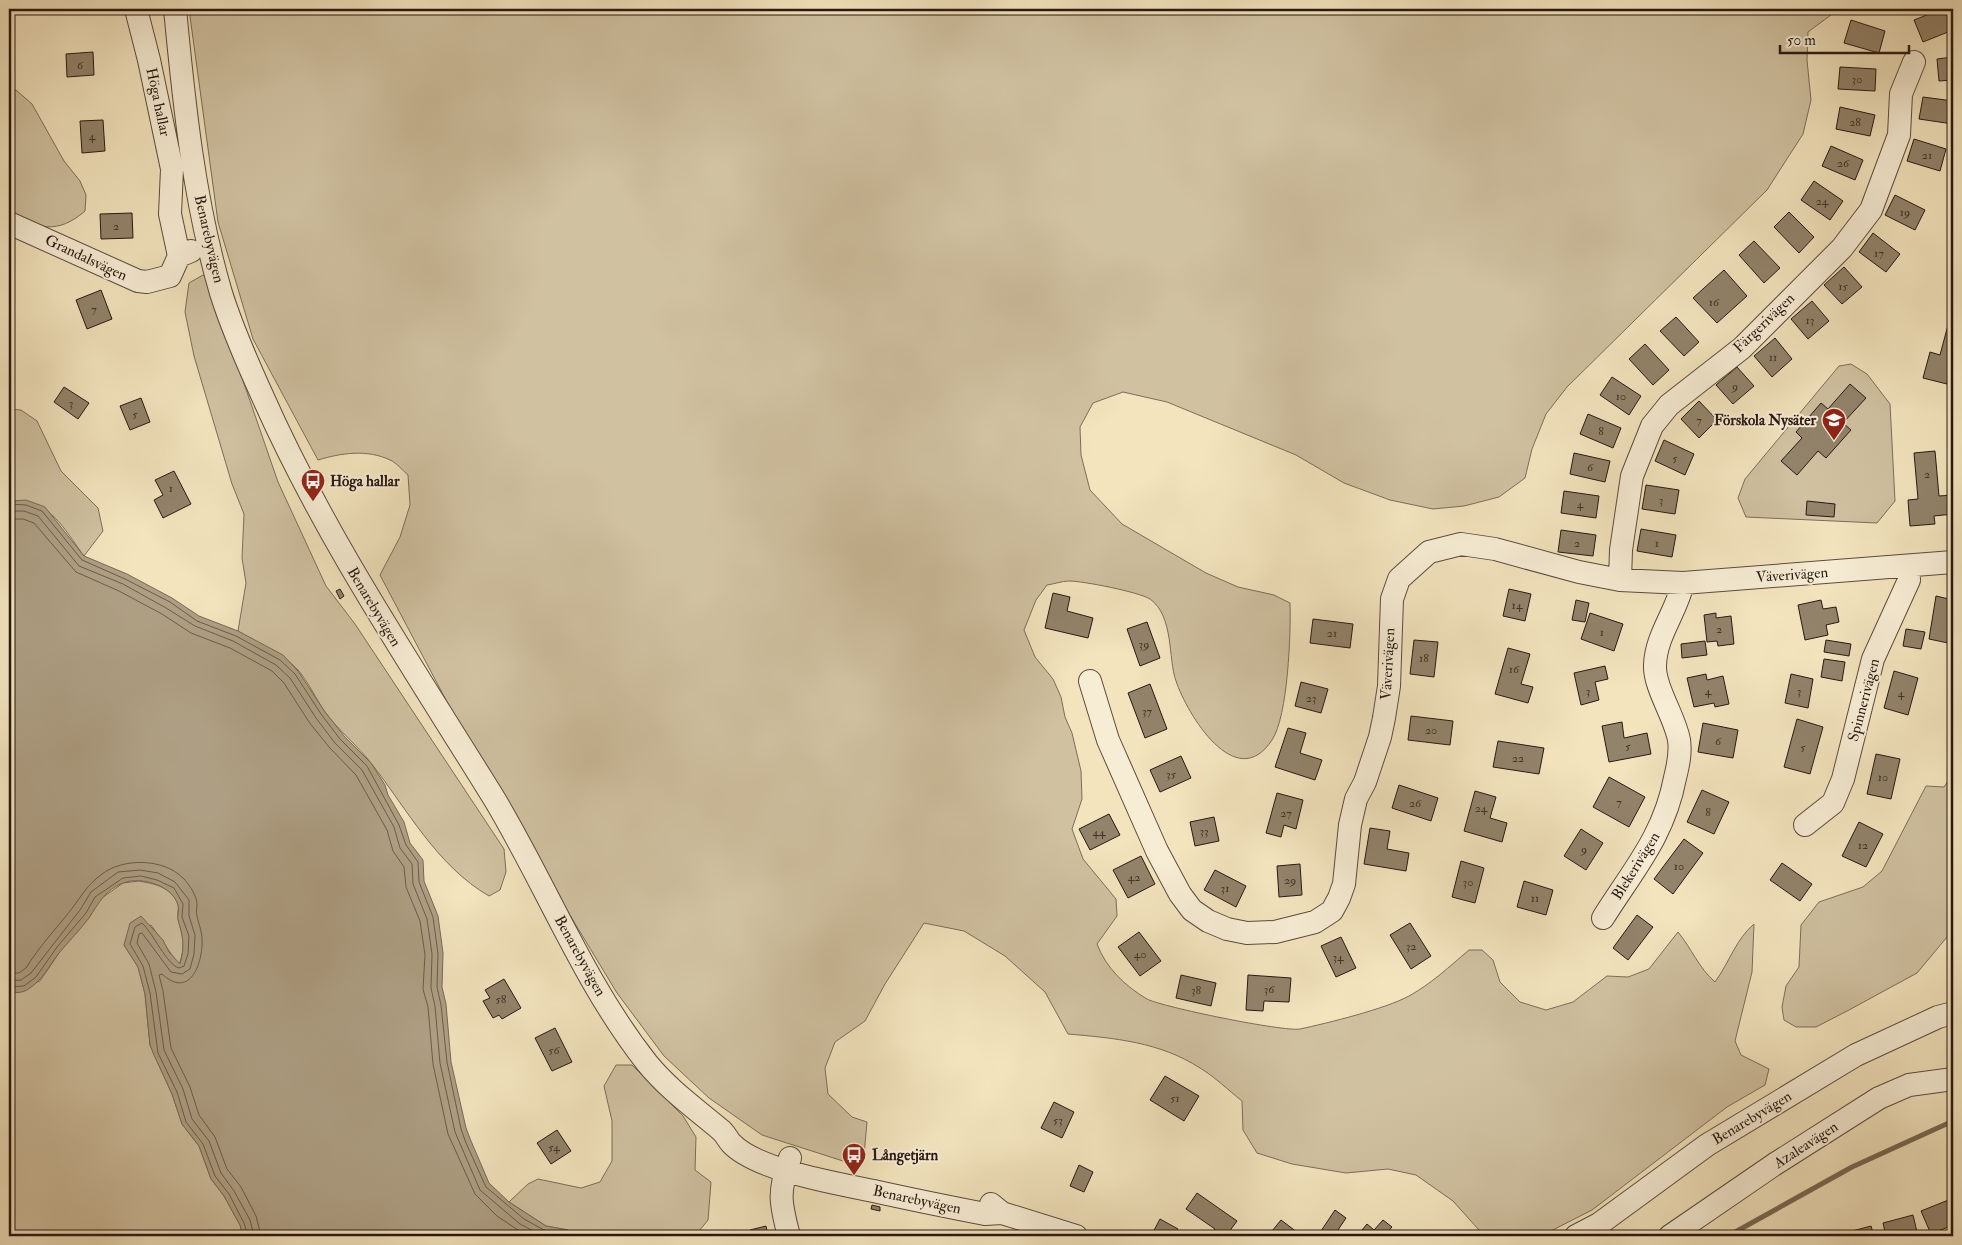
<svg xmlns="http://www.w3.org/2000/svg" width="1962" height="1245" viewBox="0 0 1962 1245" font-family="'IM FELL Double Pica',serif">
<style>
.green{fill:#d0c1a1;stroke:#7c6d5a}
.water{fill:#ae9f84;stroke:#786956}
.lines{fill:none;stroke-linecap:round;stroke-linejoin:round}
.shore{stroke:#6b5c4b;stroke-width:1}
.stream{stroke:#786956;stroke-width:5}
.building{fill:#92836b;stroke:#281912}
.minor-casing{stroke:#5b4c3d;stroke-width:24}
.minor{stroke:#f7edd5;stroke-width:22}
.labels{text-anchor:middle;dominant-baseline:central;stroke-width:4;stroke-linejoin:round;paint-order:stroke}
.number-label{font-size:12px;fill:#423428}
.street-label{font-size:15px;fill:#281912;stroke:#f7edd5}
.poi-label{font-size:15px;font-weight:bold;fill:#281912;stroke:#f7edd5;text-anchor:start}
</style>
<rect width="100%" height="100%" fill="#f3e4be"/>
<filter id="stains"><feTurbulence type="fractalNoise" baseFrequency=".004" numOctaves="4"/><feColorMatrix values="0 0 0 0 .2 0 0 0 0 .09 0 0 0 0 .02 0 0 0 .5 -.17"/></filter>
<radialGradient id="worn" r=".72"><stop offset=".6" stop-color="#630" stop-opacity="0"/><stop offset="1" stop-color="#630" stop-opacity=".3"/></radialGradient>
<!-- green -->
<path class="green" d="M189,9H1839L1808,32L1807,60L1811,100L1803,134L1767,190L1567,387L1546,414L1532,449L1525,478L1499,497L1464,506L1433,509L1390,500L1344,483L1296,455L1167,402L1123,392L1093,403L1080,427L1081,455L1090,490L1122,524L1206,573L1238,587L1274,595L1290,603C1291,633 1288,716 1272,740C1236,795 1187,714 1176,681C1168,659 1174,616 1150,599C1139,592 1083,581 1069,581C1062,581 1054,584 1047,585L1036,600L1024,630L1035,657L1053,679L1061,697L1065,717L1072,733L1081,771L1082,799L1072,829L1083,859L1116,899L1117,916L1097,944C1106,968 1125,986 1147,999C1162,1007 1284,1032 1300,1029C1328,1023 1385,1009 1409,996C1431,984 1450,966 1469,950H1482L1493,960L1500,982L1520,1002L1546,1010L1573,1002L1607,976L1628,977L1649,969L1678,932C1692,949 1698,967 1715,982C1729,963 1736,939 1754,924L1752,972L1735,1041L1741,1055L1769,1069L1765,1085L1727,1107L1592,1210L1541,1236H1491L1479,1230L1453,1201L1416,1175L1388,1169L1346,1173L1292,1164L1257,1153L1243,1130L1242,1101C1228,1090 1215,1077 1200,1068C1160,1042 1114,1038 1068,1034L1045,992L1005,956L964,931L924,923L885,984L865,1021L835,1042L825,1068L828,1094L852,1117L867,1122L864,1155L843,1161L762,1135L709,1098L664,1056L617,993L562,902L447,702L380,575L400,537L410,505L408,475C403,471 397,463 390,460C367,449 341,453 318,460L253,339L218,222Z
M9,90H16L32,104L64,161L80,181L86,195L85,211C57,235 39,228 9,214Z
M203,275L213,284L220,314L278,482L326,586L355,624L504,849L506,872L500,890L489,896C437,866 407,809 371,763C357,745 339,731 325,712C316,699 309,683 298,670C282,652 258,645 238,631L246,583L242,558L244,514L232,484L194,356L185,312L189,283Z
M1851,364L1867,374L1890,404L1895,501L1877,523L1746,517L1738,498L1745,479L1839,366Z
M9,409L21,410L37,421L61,471L98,508L103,531L84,556C64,529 50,499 12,501L9,495Z
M1953,774L1952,931L1917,973L1849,1010L1816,1027H1796L1784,1020L1782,1007L1786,986L1799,967L1801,925L1819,902L1863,887L1882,871L1926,786L1944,787Z
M139,881C155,884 171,887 178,904C179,908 177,914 178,919C183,938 186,945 179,965L151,925L124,945L138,967L145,994L150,1045L172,1094L182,1124L199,1146L211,1179L224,1196L240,1225L243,1236H9V992L40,981L61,950L90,916L99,900L123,883Z
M616,1065H632L683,1116L696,1137L695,1170L711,1182L708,1220L695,1236H571L568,1230L546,1226L509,1202L528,1184L538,1179L581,1188L600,1182L612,1161V1121L604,1086Z"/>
<!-- water -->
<path class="water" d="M9,495L12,501L26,500L45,507L84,556L127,574L172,598L199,616L238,631L283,655L298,671L325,712L344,736L371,763L385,785L388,795L404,822L410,843L423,860L424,881L438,916L443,953L442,987L446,1004L451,1062L466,1128L471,1141L489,1183L509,1202L546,1226L568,1230L571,1236H243L240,1225L224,1196L211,1179L199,1146L182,1124L172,1094L154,1055L150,1045L145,994L138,967L124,945L130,923L141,916L163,940L169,952L180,964C185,947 183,936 178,920C177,915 180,909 178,905C172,885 141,876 123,883C106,889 98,904 89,918C80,930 69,941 59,953C49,966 42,981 27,990C22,993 14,993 9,992Z"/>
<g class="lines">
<!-- shore -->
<path class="shore" d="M9,504L26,505L42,511L82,560L125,579L170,602L197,621L236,636L280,660L295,674L321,714L340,739L367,766L399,825L406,845L418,862L419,882L433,917L438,954L437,987L441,1005L447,1062L461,1129L466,1143L486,1187L524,1219L544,1230L566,1236
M9,511H24L38,516L79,566L123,584L166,608L195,626L233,641L276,665L290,678L316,718L335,743L362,770L394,827L400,848L412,864L413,884L427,919L432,954L431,988L435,1006L440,1063L455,1132L480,1190L520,1224L543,1236
M9,519H23L34,523L76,572L119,591L162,614L191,633L230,648L272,671L284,683L309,722L329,747L356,775L387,830L393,851L404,867L406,887L420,921L425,955L423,989L428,1007L433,1064L448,1134L475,1194L497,1216L527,1236
M9,973H19L26,968C39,947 55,930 70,911C82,896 85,887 102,874C123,858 163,858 183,878C189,884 197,896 197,904C197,908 196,912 197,916C199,926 203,933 202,945C201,968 188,998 162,974L159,975L163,991L171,1048L190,1087L199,1115L215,1137L227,1169L241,1187L256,1216L261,1236
M9,981L21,980L31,973L80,910L91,892L118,872L140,870L158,873L175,882L189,900V916L195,935L194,954L190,969L182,974L171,972L142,933L139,934L137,943L149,964L156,992L164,1050L183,1089L192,1119L209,1141L221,1173L234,1191L250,1220L254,1236
M9,987L24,986L36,977L57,947L86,913L95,897L123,878L141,876L157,880L174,888L183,904L182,917L189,936L188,954L184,966L179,968C167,965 153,933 142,923L135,927L130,944L143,966L150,993L158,1053L177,1092L186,1122L203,1144L215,1176L229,1194L244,1223L248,1236"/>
<!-- stream -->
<path class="stream" d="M1728,1236L1852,1167L1953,1121"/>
</g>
<!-- building -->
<path class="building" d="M1942,9H1947L1953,30L1923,42L1914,20Z
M1851,20L1885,31L1879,53L1844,43Z
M93,52L94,75L67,77L66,54Z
M1953,57V80L1939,81L1937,59Z
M1840,67L1876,69L1875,91L1838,89Z
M1923,97L1953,101V124L1919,119Z
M1840,107L1875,115L1870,136L1836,129Z
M103,120L105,151L82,153L80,121Z
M1914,139L1946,149L1940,171L1907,161Z
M1831,146L1863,160L1855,180L1822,166Z
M1814,181L1843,201L1830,220L1801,200Z
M1895,195L1925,210L1915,230L1885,215Z
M1789,212L1814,237L1799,253L1774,227Z
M132,213L133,238L101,239L100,214Z
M1873,233L1900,254L1886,272L1859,252Z
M1754,241L1780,268L1764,283L1739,255Z
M1844,267L1862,287L1842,304L1824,285Z
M1724,270L1747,296L1717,323L1693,298Z
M101,290L112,319L87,329L76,300Z
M1812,301L1829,321L1808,339L1791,319Z
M1952,310L1953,377L1949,376L1947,384L1923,378L1930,352L1940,355Z
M1676,317L1699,342L1684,356L1660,331Z
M1775,338L1792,359L1772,377L1754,356Z
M1645,344L1669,370L1653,385L1629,359Z
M1737,367L1754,386L1733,404L1716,385Z
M1612,377L1641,396L1629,415L1600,395Z
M1850,384L1866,398L1843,423L1851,430L1826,458L1818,451L1797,475L1781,461L1802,438L1796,432L1821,403L1828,409Z
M64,387L89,403L78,419L54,402Z
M141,398L150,422L130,430L120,406Z
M1699,401L1717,420L1699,438L1681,419Z
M1588,414L1621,428L1613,448L1580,434Z
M1664,440L1694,454L1685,475L1655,461Z
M1935,451L1939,496L1953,495V514L1934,516L1935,524L1910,526L1908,500L1918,499L1914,453Z
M1574,453L1610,461L1605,482L1570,474Z
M174,471L191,504L163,518L154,500L163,495L155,480Z
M1646,485L1679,490L1675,514L1642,509Z
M1564,491L1599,496L1596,518L1561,513Z
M1807,501L1835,504L1834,517L1806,515Z
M1641,529L1676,535L1672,557L1637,551Z
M1561,530L1596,535L1593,556L1558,552Z
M340,589L344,596L340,599L336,591Z
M1509,589L1531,594L1525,621L1503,616Z
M1053,593L1070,597L1067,611L1093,618L1088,638L1045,628Z
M1936,596L1953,600V644L1929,639Z
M1576,600L1589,603L1585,622L1572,620Z
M1821,600L1823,609L1836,607L1839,622L1826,625L1828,635L1805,640L1798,605Z
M1590,613L1623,624L1614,651L1581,639Z
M1716,613V618L1731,616L1734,644L1718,646L1717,641L1707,642L1704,615Z
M1313,619L1353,624L1350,648L1310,643Z
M1147,622L1160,658L1140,666L1127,629Z
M1906,629L1925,632L1921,649L1903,646Z
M1414,640L1438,642L1434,677L1410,674Z
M1826,640L1851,644L1849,656L1824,652Z
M1705,641L1707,655L1682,658L1681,644Z
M1508,648L1530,654L1521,684L1533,687L1528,703L1495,694Z
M1824,659L1845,662L1842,681L1821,677Z
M1605,666L1608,679L1595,682L1599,700L1581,705L1574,673Z
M1894,671L1918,678L1908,715L1884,708Z
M1706,674L1707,680L1723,676L1729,704L1715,707L1714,703L1694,707L1687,678Z
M1791,674L1813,679L1808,708L1785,703Z
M1301,682L1328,689L1321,713L1295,706Z
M1150,684L1167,729L1145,738L1128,693Z
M1411,716L1453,721L1450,745L1408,740Z
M1797,719L1823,727L1810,774L1784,767Z
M1622,722L1624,738L1647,733L1651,754L1609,762L1602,726Z
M1703,723L1738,730L1733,758L1698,752Z
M1288,728L1306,733L1300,753L1322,760L1315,780L1275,767Z
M1498,741L1544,748L1539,774L1493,767Z
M1876,754L1900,759L1891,799L1867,794Z
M1181,756L1191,778L1160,792L1150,770Z
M1609,777L1645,797L1629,827L1593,807Z
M1399,785L1438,798L1431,821L1392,808Z
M1702,790L1729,802L1714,834L1687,822Z
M1475,791L1496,797L1490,818L1507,823L1502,842L1464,831Z
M1277,793L1303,800L1296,829L1284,825L1281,837L1266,833Z
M1109,814L1120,835L1090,850L1079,829Z
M1214,817L1219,841L1195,846L1190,822Z
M1859,822L1883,834L1866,867L1842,856Z
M1370,828L1390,831L1387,849L1409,853L1406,871L1364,864Z
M1581,829L1603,843L1586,870L1564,856Z
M1684,839L1703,853L1673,894L1654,879Z
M1141,856L1155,884L1128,898L1113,870Z
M1461,861L1484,868L1475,903L1452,897Z
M1782,863L1812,884L1800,901L1770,880Z
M1300,864L1302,895L1279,897L1277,866Z
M1215,870L1246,886L1236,907L1204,890Z
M1524,881L1553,890L1546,915L1517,907Z
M1637,915L1653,927L1628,960L1613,948Z
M1410,923L1431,956L1411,969L1390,935Z
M1139,932L1161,961L1140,976L1118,947Z
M1341,937L1356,968L1336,977L1321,946Z
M1181,975L1216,983L1211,1006L1176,998Z
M1248,975L1291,978L1289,1002L1264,1001L1263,1011L1246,1010Z
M504,979L521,1008L502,1019L499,1015L493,1018L483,1001L490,998L485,990Z
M555,1028L572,1062L552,1071L535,1038Z
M1165,1076L1199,1096L1184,1121L1150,1100Z
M1054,1102L1074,1112L1062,1138L1041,1128Z
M557,1130L571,1151L551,1164L537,1143Z
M1079,1165L1093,1172L1084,1192L1070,1186Z
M1197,1193L1237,1221L1226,1236H1215L1212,1234L1215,1229L1186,1209Z
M1951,1199L1953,1205V1225L1931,1234L1921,1211Z
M872,1205L880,1207V1211L871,1209Z
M1335,1210L1346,1218L1334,1236H1329L1321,1231Z
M1913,1215L1918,1236H1886L1883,1223Z
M1160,1219L1178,1229L1174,1236H1151Z
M1281,1220L1302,1236H1268Z
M1383,1220L1392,1227L1384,1236H1357L1367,1224L1374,1230Z
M766,1226L768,1236H751L750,1230Z
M1871,1226L1874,1236H1842L1841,1234Z
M1343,1231L1350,1236H1339Z"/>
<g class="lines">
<defs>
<path id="minor" d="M136,9L149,60L172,169L170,214L179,256
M175,9C184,104 194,201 221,293C232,328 247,362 262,395C325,538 413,667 495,800C547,887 584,983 647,1063C669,1090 696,1109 722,1131C726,1135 728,1140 731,1143C757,1171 841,1184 878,1192C914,1200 949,1207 985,1214L1002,1213
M9,223L138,281L147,282L170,276L179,256L191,251
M1620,580L1621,550L1632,476L1652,426L1669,405L1742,348L1842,248L1871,210L1899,135L1901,94L1914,62
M1090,681L1108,740L1157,851L1180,894L1192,910L1208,921L1227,929L1247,933L1275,932L1315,922L1332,911L1339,898L1344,884L1350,825L1356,799L1365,782L1380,737L1384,718L1389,686L1392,599L1399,579L1429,552L1461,544L1495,549L1579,572L1620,580L1683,583L1953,562
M1805,825L1833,803L1843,779L1873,659L1909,580L1908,566
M1603,918C1633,870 1664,836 1675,778C1678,766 1681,753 1679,740C1675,717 1654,687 1655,665C1656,635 1677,611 1683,583
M991,1204L1002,1213L1076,1236
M789,1236C780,1202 778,1192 790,1158
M1576,1236L1599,1224L1707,1145L1856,1055L1938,1017L1953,1013
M1670,1236L1775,1164L1879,1098L1909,1085L1953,1079"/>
</defs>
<!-- minor casing -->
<use href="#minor" class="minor-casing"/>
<!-- minor -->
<use href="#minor" class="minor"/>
</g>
<!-- icons -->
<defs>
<symbol id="school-pin" viewBox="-11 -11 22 30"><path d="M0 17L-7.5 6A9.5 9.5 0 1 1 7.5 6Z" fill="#8f2418" stroke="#f7edd5"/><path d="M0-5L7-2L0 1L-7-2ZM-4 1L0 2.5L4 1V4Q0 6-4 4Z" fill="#fff"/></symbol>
<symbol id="bus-pin" viewBox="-11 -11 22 30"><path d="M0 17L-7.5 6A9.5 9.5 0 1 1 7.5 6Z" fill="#8f2418" stroke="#f7edd5"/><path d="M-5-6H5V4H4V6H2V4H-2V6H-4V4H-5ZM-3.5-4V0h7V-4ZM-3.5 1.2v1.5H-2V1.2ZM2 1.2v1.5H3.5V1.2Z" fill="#fff"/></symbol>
</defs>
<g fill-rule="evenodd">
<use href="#school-pin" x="1820" y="406" width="28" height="38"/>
<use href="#bus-pin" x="299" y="467" width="28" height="38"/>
<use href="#bus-pin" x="840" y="1141" width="28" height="38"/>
</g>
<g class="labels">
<!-- number labels -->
<g class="number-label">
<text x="80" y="65">6</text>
<text x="1857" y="79">30</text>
<text x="1855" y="122">28</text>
<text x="92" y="136">4</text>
<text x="1927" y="155">21</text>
<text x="1843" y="163">26</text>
<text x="1822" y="201">24</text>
<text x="1905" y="212">19</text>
<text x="116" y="226">2</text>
<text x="1879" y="253">17</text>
<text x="1843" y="286">15</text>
<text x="1714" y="302">16</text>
<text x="94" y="309">7</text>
<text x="1810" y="320">13</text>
<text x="1773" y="357">11</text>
<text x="1735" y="386">9</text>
<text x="1621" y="396">10</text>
<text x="71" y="403">3</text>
<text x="135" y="414">5</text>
<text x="1699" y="420">7</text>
<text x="1601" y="431">8</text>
<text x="1675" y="458">5</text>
<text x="1590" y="467">6</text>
<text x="1927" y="474">2</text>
<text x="171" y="488">1</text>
<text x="1661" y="500">3</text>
<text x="1580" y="504">4</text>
<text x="1577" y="543">2</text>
<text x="1657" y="543">1</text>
<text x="1517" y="605">14</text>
<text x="1719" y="629">2</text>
<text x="1602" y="632">1</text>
<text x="1332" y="633">21</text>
<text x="1144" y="644">39</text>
<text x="1424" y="658">18</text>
<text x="1514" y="669">16</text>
<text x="1588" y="691">3</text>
<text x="1708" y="691">4</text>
<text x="1799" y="691">3</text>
<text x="1901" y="693">4</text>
<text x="1311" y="698">23</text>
<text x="1147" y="711">37</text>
<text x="1431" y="730">20</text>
<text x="1718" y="741">6</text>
<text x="1628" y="746">5</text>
<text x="1803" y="747">5</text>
<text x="1518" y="758">22</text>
<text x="1171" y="774">35</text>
<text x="1883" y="777">10</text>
<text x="1619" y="802">7</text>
<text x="1415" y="803">26</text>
<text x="1481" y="808">24</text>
<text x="1708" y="812">8</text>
<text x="1286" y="813">27</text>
<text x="1204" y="831">33</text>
<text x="1099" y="832">44</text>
<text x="1863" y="845">12</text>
<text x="1584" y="849">9</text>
<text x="1679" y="866">10</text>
<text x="1134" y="877">42</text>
<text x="1290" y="880">29</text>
<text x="1468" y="882">30</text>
<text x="1225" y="888">31</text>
<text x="1535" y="898">11</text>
<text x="1411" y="946">32</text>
<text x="1140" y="954">40</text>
<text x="1338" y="957">34</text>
<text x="1269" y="989">36</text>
<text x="1196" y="990">38</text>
<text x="501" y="999">58</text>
<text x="554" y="1050">56</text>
<text x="1175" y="1098">51</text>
<text x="1058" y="1120">53</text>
<text x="554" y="1147">54</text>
</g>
<!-- street labels -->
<g class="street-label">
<text transform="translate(158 102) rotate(78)">Höga hallar</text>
<text transform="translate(209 239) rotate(77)">Benarebyvägen</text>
<text transform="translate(86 258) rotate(25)">Grandalsvägen</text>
<text transform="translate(1764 323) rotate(-44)">Färgerivägen</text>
<text transform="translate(1792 575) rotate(-4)">Väverivägen</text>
<text transform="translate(374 607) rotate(59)">Benarebyvägen</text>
<text transform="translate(1388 664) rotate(-87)">Väverivägen</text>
<text transform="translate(1864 700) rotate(-75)">Spinnerivägen</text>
<text transform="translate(1636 866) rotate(-58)">Blekerivägen</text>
<text transform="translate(580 956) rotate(61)">Benarebyvägen</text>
<text transform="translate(1752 1118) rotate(-31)">Benarebyvägen</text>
<text transform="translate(1806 1145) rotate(-33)">Azaleavägen</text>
<text transform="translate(917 1200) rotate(12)">Benarebyvägen</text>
</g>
<!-- poi labels -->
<g class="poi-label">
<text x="1816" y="420" text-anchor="end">Förskola Nysäter</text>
<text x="330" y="481">Höga hallar</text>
<text x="872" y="1155">Långetjärn</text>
</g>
</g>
<!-- margin -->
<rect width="1962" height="1245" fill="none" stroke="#f3e4be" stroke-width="30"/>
<rect x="10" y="10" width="1942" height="1225" fill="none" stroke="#281912" stroke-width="2.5"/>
<rect x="15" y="15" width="1932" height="1215" fill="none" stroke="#281912"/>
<!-- scale -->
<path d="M1780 45v8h129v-8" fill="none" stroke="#281912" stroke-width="2.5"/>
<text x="1787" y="45" font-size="15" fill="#281912" stroke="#f7edd5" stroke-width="4" paint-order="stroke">50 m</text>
<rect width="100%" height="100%" filter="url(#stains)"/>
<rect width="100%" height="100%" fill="url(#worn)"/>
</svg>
